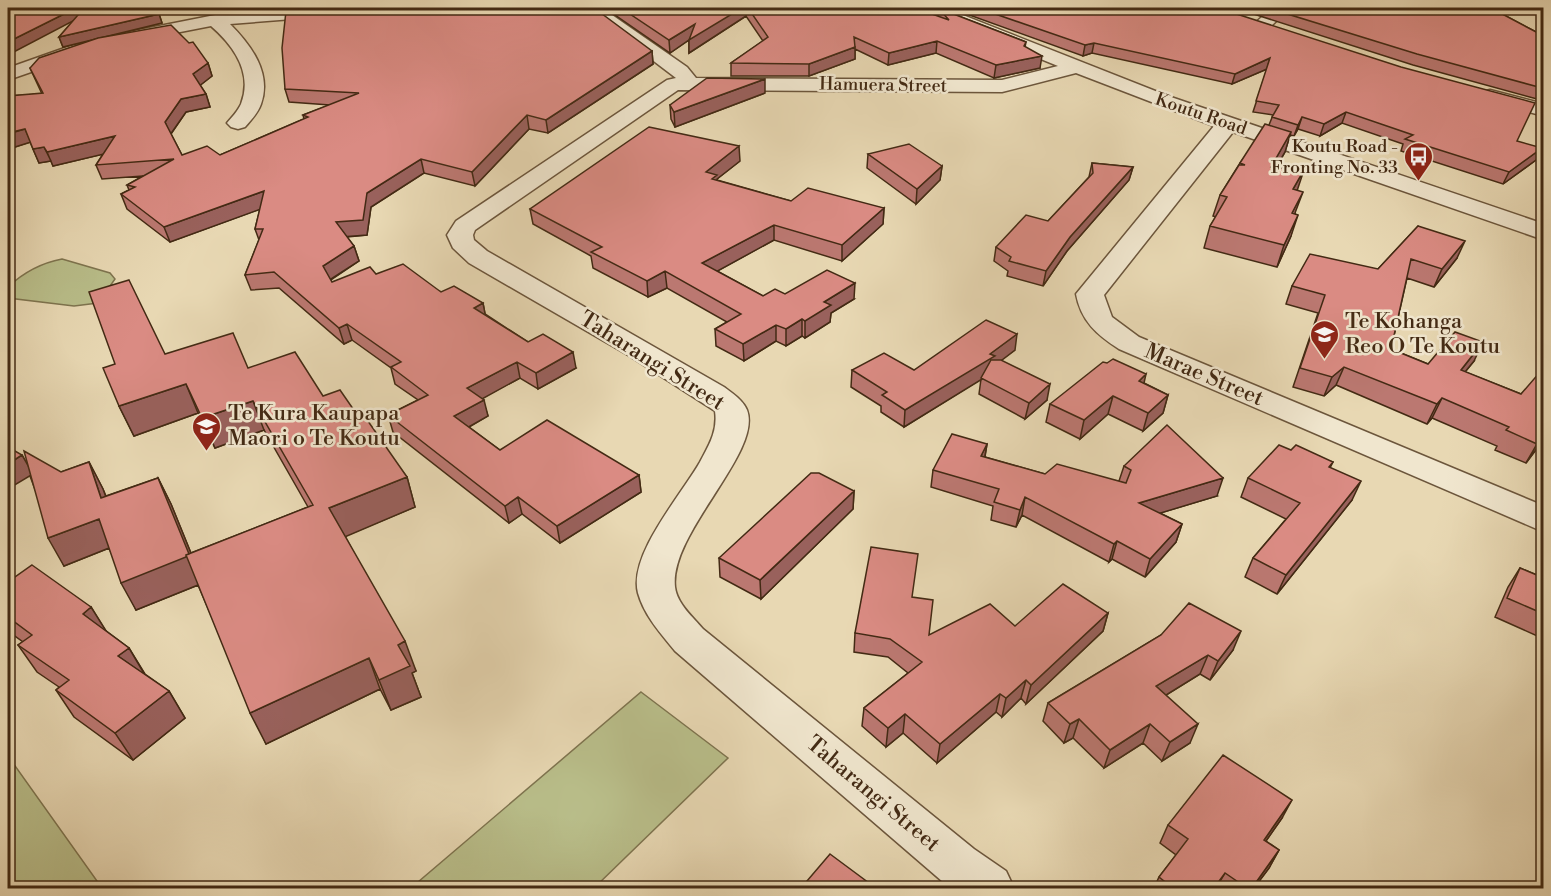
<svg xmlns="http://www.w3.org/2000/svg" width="1551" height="896" viewBox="0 0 1551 896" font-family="'Libre Bodoni',serif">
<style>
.green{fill:#b9be8a;stroke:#7e744f;stroke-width:1.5}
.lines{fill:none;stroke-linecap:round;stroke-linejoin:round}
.minor-casing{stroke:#6c563c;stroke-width:3}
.minor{fill:#f0e6ce;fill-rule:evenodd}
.wall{fill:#bb7871;stroke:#432a14;stroke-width:1.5}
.shaded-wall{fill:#99615c;stroke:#432a14;stroke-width:1.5}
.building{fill:#da8b83;stroke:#432a14;stroke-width:1.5}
.labels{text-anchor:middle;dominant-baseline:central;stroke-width:5;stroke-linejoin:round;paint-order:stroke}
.far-street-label{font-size:18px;fill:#432a14;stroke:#f0e6ce}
.far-poi-label{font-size:18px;fill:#432a14;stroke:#f0e6ce;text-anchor:end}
.poi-label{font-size:22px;fill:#432a14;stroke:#f0e6ce;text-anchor:start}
.street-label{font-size:22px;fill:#432a14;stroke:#f0e6ce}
</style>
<rect width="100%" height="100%" fill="#e8d8b3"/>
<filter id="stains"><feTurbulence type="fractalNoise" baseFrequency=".00333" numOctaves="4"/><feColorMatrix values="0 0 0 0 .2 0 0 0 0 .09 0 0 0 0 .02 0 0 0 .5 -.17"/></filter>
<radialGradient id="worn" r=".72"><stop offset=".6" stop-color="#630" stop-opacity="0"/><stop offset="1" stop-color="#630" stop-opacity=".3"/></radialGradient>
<!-- green -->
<path class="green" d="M62,259L110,273L115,279L98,303L74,306L8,298V287C24,272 41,263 62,259Z
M641,692L728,758L594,888H411Z
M8,756L102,888H8Z"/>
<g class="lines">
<defs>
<path id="minor" d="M310,8H378L376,12L370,13L230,24C251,45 272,73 261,104C258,113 251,120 245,127L238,129L231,127L227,123C232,117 238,111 241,104C253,73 234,46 211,26L129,42L123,41L120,37L123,33L129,32L215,15Z
M584,8H602L687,67L696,78L1002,80L1058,66L925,12L923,8H945L1168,96L1544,224V240L1233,132L1104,295L1112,317L1139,337L1544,506V532L1119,349C1097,335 1081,321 1076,294L1214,126L1076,73L1002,92L678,90L475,230L473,235L474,240L487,251L724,387C732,393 743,400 747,410C763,452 669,533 675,587C677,604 693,617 703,629L974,849L1006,871L1014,888H950L675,651C661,634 644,615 638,593C628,555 682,494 700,462C709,445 718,431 715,411L628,355L469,263L453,248L447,235L456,221L667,80L676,78Z
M1272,8H1290L1269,28H1257L1254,24Z
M76,44L83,46L85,50L83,54L8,80V68Z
M1490,90L1544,104V116L1483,100L1480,96L1483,92Z"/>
</defs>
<!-- minor casing -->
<use href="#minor" class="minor-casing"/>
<!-- minor -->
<use href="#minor" class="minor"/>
</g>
<!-- wall -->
<path class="wall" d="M8,8L159,14L162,23L109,36L208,63L212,76L200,85L206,94L210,107L186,112L171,134L182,155H220L304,119L303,115L330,105L289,102L285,89L652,51L653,64L548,133L529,129L475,186L424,173L371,207L367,235L347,237L354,246L359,261L331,280L332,282L376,274L483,303L485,314L528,342L576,368L538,389L520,378L482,398L488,416L469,427L500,450L639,475L641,492L560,543L522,514L509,523L393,432L388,415L418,400L395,384L391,368L352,340L344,344L279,288L251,290L245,275L259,240L255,229L260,209L170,242L127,209L121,194L129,190L127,185L143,176L102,179L96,165L103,154L53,166L51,161L39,163L30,142L15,147L8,143V96L42,94L30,68L91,40L63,47L59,37L73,21Z
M605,8H915L938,16V8L1026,42L1025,47L1040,68L994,78L936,53L888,65L855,49V59L809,76H731V63L763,41L746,16L689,53V40L670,53Z
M950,8H1218L1517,141L1536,160L1503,184L1401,151L1403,144L1342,123L1320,136L1298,129L1294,136L1290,135L1285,152L1276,168L1297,190L1295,214L1291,236L1277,267L1204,248L1210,226L1216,217L1213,216L1220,195L1240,163L1269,125L1273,115L1253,112L1267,69L1232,84L1092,53L1083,56Z
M1235,8H1491L1538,33L1544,34V97L1537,99L1413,65Z
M765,93L675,127L671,119L670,105Z
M868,154L942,166L940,180L916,204L867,168Z
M740,161L717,179V180L791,201L884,208L883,224L842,261L774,240L717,271L763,296L785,294L854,299L831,313L830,322L805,338L802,336L786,346L776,341L744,361L716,346L715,329L727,322L667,288L648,297L593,268L591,256L533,224L530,209Z
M1092,163L1133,167L1129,180L1067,251L1043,286L1007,276L1008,271L994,261L996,247L1048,221L1089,177Z
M1418,226L1457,258L1434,287L1407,278L1391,349L1428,364L1474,361L1465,372L1521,394L1544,373V439L1526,463L1495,450L1497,446L1432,418L1427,424L1336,385L1324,396L1293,387L1318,313L1286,304L1292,286L1378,269Z
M1015,350L1001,360L1047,400L1025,419L979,394L981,379L904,427L881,412V406L851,387L852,370H914Z
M165,354L248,368L323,396L358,416L407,477L415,507L345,536L416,671L412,673L421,697L391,710L380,689L266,744L198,585L136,610L109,548L64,566L22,455L27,464L61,472L89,462L103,489L106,496L158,478L171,504L191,553L308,507L264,430L215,448L198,413L134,436L119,406Z
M1144,383L1168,395L1163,413L1143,431L1108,414L1080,439L1046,422L1050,404Z
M987,444L985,457L1045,474L1119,481L1124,466L1217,496L1160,513L1182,524L1176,542L1145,577L1112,559L1109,562L1022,515L1016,527L991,520L993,506L931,487L933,470Z
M1291,450L1333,462L1330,468L1352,500L1277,594L1245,577L1253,558L1286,519L1241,497L1248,478Z
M854,491L853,509L761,599L720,577L719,558Z
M1520,568L1544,578V639L1495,617L1508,587Z
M8,582L91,607L105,630L129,648L145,674L169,691L185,718L133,760L74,717L56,690L59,687L37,672L18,645L23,642L8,631Z
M1108,613L1103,631L1026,704L1021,698L1002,717L996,712L937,763L903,733L886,747L862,726L864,708L908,673L888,657L854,652L855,633L929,635L1015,626Z
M1161,635L1233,650L1210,680L1200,674L1166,695L1190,743L1162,761L1143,743L1104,768L1073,738L1064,743L1043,721L1048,703Z
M1282,818L1266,841L1279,850L1269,868L1254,888H1154L1159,877L1176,855L1160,843L1168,825Z"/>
<!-- shaded-wall -->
<path class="shaded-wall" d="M76,8H93L94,10L8,55V42Z
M742,8H746V16L689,53V40L670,53L669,40L695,24Z
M159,14L162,23L63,47L59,37Z
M937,41L936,53L888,65L889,53Z
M1094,43L1092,53L1083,56L1085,45Z
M855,47V59L809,76V64Z
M652,51L653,64L548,133L546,120Z
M1042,56L1040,68L994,78L996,65Z
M1270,58L1267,69L1232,84L1235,74Z
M208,63L212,76L198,87L193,74Z
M765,79V93L675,127L674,112Z
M1544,87V97L1537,99L1542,88Z
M206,94L210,107L186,112L170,135L165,122L181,99Z
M1346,112L1342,123L1320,136L1324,124Z
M527,115L529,129L475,186L472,172Z
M1302,117L1298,129L1294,136L1298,125Z
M25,129L31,142L15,147L8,134Z
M1291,132L1285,152L1264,188L1271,167Z
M115,136L121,150L53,166L47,152Z
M739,146L740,161L717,179V190L706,172Z
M44,147L51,161L39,163L33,149Z
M1542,148L1536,160L1503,184L1509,172Z
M421,159L424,173L371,207L367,235L341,237L336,222L367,193Z
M942,166L940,180L916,204L917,189Z
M1133,167L1129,180L1067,251L1043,286L1046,271L1070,237Z
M1304,170L1297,191L1293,189Z
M264,191L269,206L170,242L164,227Z
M1303,192L1295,213L1284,235L1292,213Z
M884,208L883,224L842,261V245Z
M1298,215L1291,236L1277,267L1284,245Z
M774,225V240L703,279L702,263Z
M1465,241L1457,258L1434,287L1442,269Z
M354,246L359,261L328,281L323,266Z
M665,271L667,288L648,297L647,281Z
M855,283L854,299L831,313L830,322L805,338V321L824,302Z
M483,303L486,319L474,308Z
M802,319V336L786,346V329Z
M347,324L352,340L344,344L339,328Z
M776,325V341L744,361L743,344Z
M1017,334L1015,350L993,367L992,373L904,427L905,410L990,354Z
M1483,342L1474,361L1451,389L1461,370Z
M573,352L576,368L538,389L536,373Z
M517,362L520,378L471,405L467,388Z
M1344,367L1336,385L1324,396L1332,377Z
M1146,374L1142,392L1139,381Z
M186,384L198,413L134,436L119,406Z
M1050,384L1047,400L1025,419L1029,403Z
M1168,395L1163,413L1143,431L1148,413Z
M1113,396L1108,414L1080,439L1084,420Z
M1442,398L1432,418L1427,424L1437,404Z
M484,400L488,416L458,433L454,416Z
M253,401L264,430L215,448L202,418Z
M1544,435V439L1526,463L1537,444Z
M987,444L984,461L981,456Z
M22,455L33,474L8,489V464Z
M89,462L103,489L116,525L101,498Z
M639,475L641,492L560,543L557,526Z
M407,477L415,507L340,539L329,508Z
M158,478L171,504L203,583L136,610L121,583Z
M1223,478L1217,496L1134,521L1139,503Z
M1361,481L1352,500L1277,594L1286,575Z
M854,491L853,509L761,599L760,580Z
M518,497L522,514L509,523L505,506Z
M1025,497L1022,515L1016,527L1020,510Z
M99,519L114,546L64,566L48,538Z
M1182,524L1176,542L1145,577L1150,559Z
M1117,541L1112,559L1109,562L1114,544Z
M91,607L108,634L83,614Z
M1108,613L1103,631L1026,704L1031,685Z
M1241,631L1233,650L1210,680L1218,661Z
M405,641L416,671L412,673L421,697L391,710L379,680L398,645Z
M129,648L145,675L118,656Z
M1208,655L1200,674L1150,705L1156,686Z
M369,658L380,689L266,744L250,713Z
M1026,680L1021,698L1002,717L1006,698Z
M169,691L185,718L133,760L115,733Z
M1000,694L996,712L937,763L940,744Z
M905,714L903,733L886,747L888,728Z
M1079,719L1073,738L1064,743L1070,724Z
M1150,724L1143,743L1104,768L1110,750Z
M1198,724L1190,743L1162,761L1170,742Z
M1292,800L1282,818L1254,858L1264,840Z
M1279,850L1269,868L1254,888H1252Z
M1225,873L1216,888H1214Z"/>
<!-- building -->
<path class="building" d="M8,8H76L8,42Z
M84,8H153L159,14L59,37Z
M320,8H594L652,51L546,120L527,115L472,172L421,159L367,193L363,220L336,222L354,246L323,266L332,282L370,267L376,274L403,264L441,292L454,286L483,303L474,308L528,342L543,334L573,352L536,373L517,362L467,388L484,400L454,416L500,450L547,420L639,475L557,526L518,497L505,506L388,415L428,395L391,367L401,362L347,324L339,328L274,272L245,275L263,229H255L264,191L164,227L121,194L135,187L127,185L174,159L96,165L115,136L47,152L44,147L33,149L25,129L8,133V96L43,93L30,68L39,58L98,38L171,25L189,43L193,42L208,63L193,74L206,94L181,99L165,122L182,155L207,146L220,155L308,117L303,115L359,93L285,89L282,48L286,11Z
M621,8H742L689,40L695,24L669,40Z
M748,8H915L949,20L938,8L1026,42L1024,46L1042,56L996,65L937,41L889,53L854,37L855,47L809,64L731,63L768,37Z
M978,8H1218L1401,67L1535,103L1517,141L1542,148L1509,172L1405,139L1413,135L1346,112L1324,124L1302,117L1298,125L1272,117L1279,105L1256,101L1270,58L1235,74L1094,43L1085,45Z
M1268,8H1491L1538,33L1544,34V87L1542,88L1417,54Z
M707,78L765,79L674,112L670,105Z
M1265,124L1291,132L1271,167L1304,170L1293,189L1303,192L1292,213L1298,215L1284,245L1210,226L1227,197L1220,195L1239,165H1245L1240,163Z
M649,127L739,146L706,172L717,175L712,179L791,201L808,188L884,208L842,245L774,225L702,263L763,296L775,289L785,294L827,270L855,283L824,302L831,305L805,321L802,319L786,329L776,325L743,344L715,329L741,314L665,271L647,281L591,252L602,247L530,209Z
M909,144L942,166L917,189L868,154Z
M1092,163L1133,167L1070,237L1046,271L1009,261L1011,257L996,247L1026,215L1048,221L1093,173Z
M1418,226L1465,241L1442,269L1411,259L1391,349L1428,364L1455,332L1483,342L1461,370L1521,394L1540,372L1544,373V435L1537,444L1506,430L1509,427L1442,398L1437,404L1344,367L1332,377L1300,368L1325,295L1292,286L1310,254L1378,269Z
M129,280L165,354L233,333L248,368L295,352L323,396L340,390L358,416L363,414L407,477L329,508L405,641L398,645L410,666L379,680L369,658L250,713L186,555L313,505L253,401L202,418L186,384L119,406L103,368L115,364L89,292Z
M986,320L1017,334L990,354L995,356L905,410L882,395L887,392L852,370L884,353L914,370Z
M1113,359L1146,374L1139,381L1168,395L1148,413L1113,396L1084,420L1050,404L1103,362L1107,363Z
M991,360H1001L1050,384L1029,403L981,378Z
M1167,425L1223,478L1139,503L1182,524L1150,559L1117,541L1114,544L1025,497L1020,510L994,502L999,489L933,470L952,434L987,444L981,456L1045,474L1057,464L1126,483L1131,470L1124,466Z
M1279,445L1291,450L1296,445L1333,462L1329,467L1361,481L1286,575L1253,558L1300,503L1248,478Z
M8,447L22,455L8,464Z
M24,451L61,472L89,462L101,498L158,478L189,554L186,555V557L121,583L99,519L48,538Z
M811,473H819L854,491L760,580L719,558Z
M871,547L918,554L912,597L933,600L929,635L990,604L1015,626L1063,584L1108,613L1031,685L1026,680L1006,698L1000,694L940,744L905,714L888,728L864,708L922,662L890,639L855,633Z
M32,565L91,607L83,614L129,648L118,656L169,691L115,733L56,690L69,680L18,645L32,635L8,617V582Z
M1520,568L1544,578V614L1507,598Z
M1189,603L1241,631L1218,661L1208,655L1156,686L1198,724L1170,742L1150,724L1110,750L1079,719L1070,724L1048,703L1161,635Z
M1223,755L1292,800L1264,840L1279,850L1252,888H1247L1225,873L1214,888H1173L1159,877L1188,839L1168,825Z
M830,854L873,886L870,888H801Z"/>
<!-- icons -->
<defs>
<symbol id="bus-pin" viewBox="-11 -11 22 30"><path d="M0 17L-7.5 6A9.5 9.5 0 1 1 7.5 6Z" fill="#8f2418" stroke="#f0e6ce"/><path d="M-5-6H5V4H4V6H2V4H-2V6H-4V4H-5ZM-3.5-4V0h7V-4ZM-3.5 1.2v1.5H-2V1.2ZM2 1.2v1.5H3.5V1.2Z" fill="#fff"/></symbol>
<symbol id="school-pin" viewBox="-11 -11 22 30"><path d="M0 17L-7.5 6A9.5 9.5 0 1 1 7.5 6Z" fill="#8f2418" stroke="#f0e6ce"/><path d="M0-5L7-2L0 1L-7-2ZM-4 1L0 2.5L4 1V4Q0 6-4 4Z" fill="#fff"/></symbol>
</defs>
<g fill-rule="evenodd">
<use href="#bus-pin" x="1402" y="140" width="33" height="45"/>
<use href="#school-pin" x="1308" y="318" width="33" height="45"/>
<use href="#school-pin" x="190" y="410" width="33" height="45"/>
</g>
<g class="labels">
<!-- far-street labels -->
<g class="far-street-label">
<text transform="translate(883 85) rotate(1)">Hamuera Street</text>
<text transform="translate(1201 114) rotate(19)">Koutu Road</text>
</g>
<!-- far-poi labels -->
<g class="far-poi-label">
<text x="1398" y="146">Koutu Road -<tspan x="1398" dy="21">Fronting No. 33</tspan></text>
</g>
<!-- poi labels -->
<g class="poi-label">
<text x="1345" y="321">Te Kohanga<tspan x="1345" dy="25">Reo O Te Koutu</tspan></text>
<text x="228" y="413">Te Kura Kaupapa<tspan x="228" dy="25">Maori o Te Koutu</tspan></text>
</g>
<!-- street labels -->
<g class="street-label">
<text transform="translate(652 361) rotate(32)">Taharangi Street</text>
<text transform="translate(1204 375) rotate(23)">Marae Street</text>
<text transform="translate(873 794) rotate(40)">Taharangi Street</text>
</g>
</g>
<!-- margin -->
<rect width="1551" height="896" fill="none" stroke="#e8d8b3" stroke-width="30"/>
<rect x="9" y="9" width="1533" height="878" fill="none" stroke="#432a14" stroke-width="3"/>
<rect x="15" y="15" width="1521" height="866" fill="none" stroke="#432a14" stroke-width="1.5"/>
<rect width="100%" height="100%" filter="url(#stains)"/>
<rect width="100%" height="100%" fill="url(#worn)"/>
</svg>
